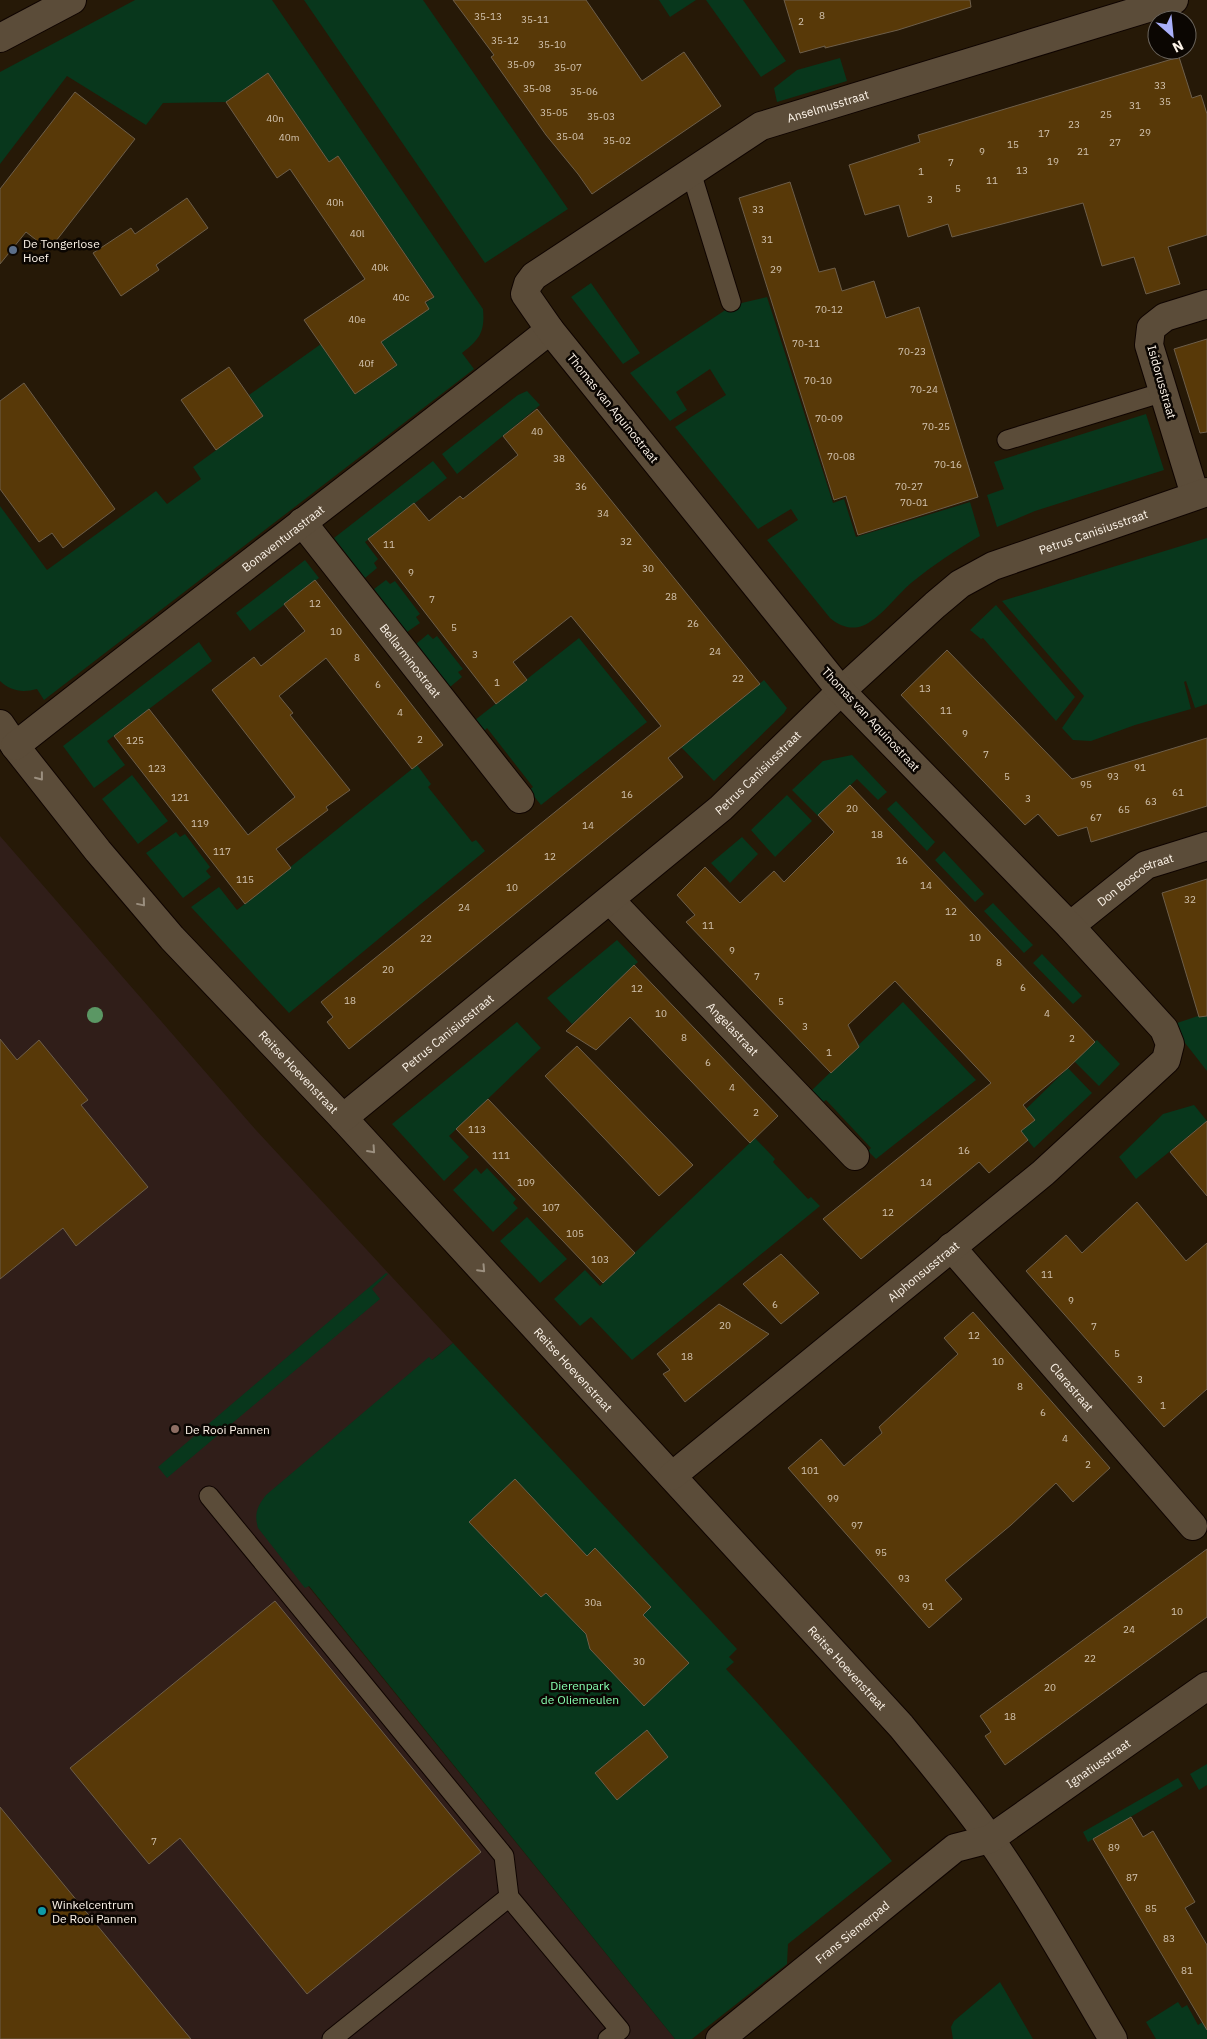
<svg xmlns="http://www.w3.org/2000/svg" width="1207" height="2039" viewBox="0 0 1207 2039" font-family="'IBM Plex Sans',sans-serif">
<style>
.education{fill:#301e19}
.green{fill:#08371c}
.building{fill:#583908;stroke:#6d5e4a}
.lines{fill:none;stroke-linecap:round;stroke-linejoin:round}
.lane-casing{stroke:#0f0400;stroke-width:21}
.street-casing{stroke:#0f0400;stroke-width:30}
.lane{stroke:#5b4c39;stroke-width:19}
.street{stroke:#5b4c39;stroke-width:28}
.tree{fill:#5b9764}
.oneway{stroke:#9b8f7f}
.service-dot{fill:#5c6f8a;stroke:#0b0602;stroke-width:2}
.education-dot{fill:#8d6e63;stroke:#0b0602;stroke-width:2}
.culture-dot{fill:#0f9aa8;stroke:#0b0602;stroke-width:2}
.labels{text-anchor:middle;dominant-baseline:central;stroke-width:5;stroke-linejoin:round;paint-order:stroke}
.number-label{font-size:10px;fill:#d3c4b0}
.street-label{font-size:12px;fill:#fcf3e8;stroke:#0b0602}
.poi-label{font-size:12px;fill:#fcf3e8;stroke:#0b0602;text-anchor:start}
.park-label{font-size:12px;fill:#87feb0;stroke:#0b0602}
</style>
<rect width="100%" height="100%" fill="#261907"/>
<!-- education -->
<path class="education" d="M0,836L255,1129L453,1343L432,1360L308,1586L675,2039H0Z"/>
<!-- green -->
<path class="green" d="M135,0H272L483,309C485,332 480,339 462,353L474,369L44,700L37,689C22,693 11,691 0,681V506L47,570L156,491L167,504L201,479L193,467L263,416L249,395L321,344L355,393L397,365L381,342L434,296L338,156L329,162L268,73L226,102L163,103L146,125L67,76L0,164V72Z
M304,0H423L568,209L485,263Z
M659,0H696L670,17Z
M706,0H743L786,61L761,77Z
M840,58L847,81L777,102L774,88L797,70Z
M591,283L640,353L623,364L571,297Z
M767,297L833,503L844,499L856,537L970,502L980,536C956,550 933,565 911,583C897,595 879,620 862,626C851,630 839,626 830,618L767,540L798,520L791,509L758,529L675,427L726,395L710,369L676,392L687,410L670,421L630,373L733,305Z
M527,391L540,405L457,474L442,454L518,395Z
M1146,414L1164,470L1035,511L997,527L987,495L1004,489L994,462Z
M433,461L447,478L365,542L378,559L374,563L377,568L365,578L334,538Z
M1207,538V704L1195,708L1186,681L1184,682L1191,709L1135,725L1091,741L1073,740L1062,728L1084,696L1002,601Z
M305,560L319,578L250,631L236,613Z
M386,580L390,584L395,581L420,614L416,617L420,623L407,632L374,589Z
M996,605L1075,697L1056,721L983,638L981,639L970,630Z
M428,634L433,639L437,636L463,669L458,672L462,677L450,687L416,644Z
M579,638L647,722L541,805L529,790L533,787L487,728L484,731L475,720Z
M199,642L212,661L107,741L125,765L94,788L63,746Z
M764,680L787,708L784,713L714,781L681,747Z
M852,755L887,792L878,800L857,779L818,816L792,790L823,761Z
M417,765L431,784L428,787L472,842L476,840L485,851L289,1013L191,907L219,887L237,910Z
M132,775L168,821L138,844L102,799Z
M787,795L812,821L775,857L751,830Z
M896,801L935,842L927,851L887,809Z
M176,832L180,837L185,834L210,867L206,871L211,877L183,898L146,853Z
M742,837L758,854L730,883L711,863Z
M944,851L984,894L975,902L935,860Z
M993,903L1033,945L1024,953L984,911Z
M617,940L638,962L572,1024L547,998Z
M1042,954L1082,996L1073,1004L1033,963Z
M903,1002L976,1080L876,1159L868,1151L871,1148L826,1100L822,1103L811,1091Z
M1207,1013V1071L1171,1025Z
M517,1022L541,1048L449,1136L469,1157L444,1181L392,1124Z
M1097,1040L1120,1064L1099,1086L1074,1061Z
M1068,1068L1092,1093L1034,1148L1020,1131L1026,1109Z
M1194,1105L1207,1121L1136,1179L1119,1157L1163,1114Z
M755,1138L775,1159L773,1162L808,1199L811,1197L820,1206L632,1360L591,1317L580,1326L554,1299L585,1270L600,1286Z
M476,1168L481,1174L487,1168L516,1199L513,1203L518,1208L493,1232L453,1190Z
M527,1217L567,1259L540,1283L500,1241Z
M386,1273L388,1274L372,1289L380,1299L167,1478L158,1467Z
M453,1343L737,1649L729,1657L734,1662L726,1669C784,1731 839,1795 892,1861L788,1944L787,1964L692,2039H675L309,1586L305,1588L258,1528C254,1515 257,1506 266,1495L429,1357L432,1360Z
M1207,1764V1785L1199,1790L1190,1774Z
M1178,1778L1183,1786L1088,1842L1083,1832Z
M1000,1982L1033,2039H953L951,2027L954,2021Z
M1178,2002L1182,2008L1187,2005L1198,2025L1207,2019V2039H1156L1146,2022Z"/>
<!-- building -->
<path class="building" d="M453,0H586L642,81L684,52L721,106L592,194L578,174L546,135L491,57L494,55Z
M784,0H970L971,7L898,30L825,48V46L800,53Z
M1179,57L1192,98L1201,95L1207,114V235L1168,247L1180,284L1146,294L1134,257L1102,266L1083,203L952,237L948,224L908,237L899,205L865,215L849,165L920,142L918,135Z
M268,73L329,162L338,156L434,297L425,302L429,309L381,342L397,365L355,394L304,320L365,279L290,169L277,178L226,102Z
M75,92L135,139L49,250L26,232L0,264V189Z
M790,182L819,272L835,268L842,291L874,281L886,318L919,307L978,497L858,535L846,496L834,500L739,198Z
M187,198L208,228L156,265L159,270L121,296L93,253L131,228L135,234Z
M1207,339V432L1200,433L1174,349Z
M229,367L263,416L216,450L181,400Z
M24,383L115,509L63,548L52,533L39,542L0,489V401Z
M537,409L760,684L668,758L683,777L349,1049L327,1022L333,1017L321,1002L661,726L571,616L513,662L527,680L496,704L368,539L414,503L429,521L460,496L463,499L518,455L503,436Z
M315,580L443,745L412,769L326,658L279,696L293,713L290,715L350,790L326,807L328,810L276,849L291,868L245,904L114,736L149,709L248,835L295,797L212,690L254,657L261,666L305,631L284,604Z
M947,650L1072,779L1207,738V806L1091,842L1087,827L1058,836L1038,814L1025,825L901,695Z
M850,785L1095,1042L1068,1068L1023,1105L1035,1120L1021,1131L1028,1140L989,1173L979,1162L861,1259L823,1219L991,1083L895,981L848,1025L859,1047L831,1073L686,922L695,915L677,895L705,867L740,903L774,871L784,882L834,832L818,815Z
M1207,879V1016L1199,1017L1162,893Z
M634,965L778,1116L750,1143L630,1017L596,1050L566,1031Z
M0,1039L17,1060L39,1040L88,1100L81,1105L148,1187L76,1246L63,1228L0,1279Z
M577,1046L693,1165L659,1196L545,1076Z
M488,1099L635,1253L603,1283L456,1129Z
M1207,1121V1196L1170,1152Z
M1137,1202L1186,1261L1207,1243V1389L1164,1427L1026,1271L1066,1235L1082,1253Z
M781,1254L819,1293L781,1324L743,1284Z
M719,1304L769,1334L685,1402L663,1374L670,1370L657,1354Z
M973,1312L1110,1468L1073,1502L1056,1483L1011,1525L945,1580L962,1599L929,1628L788,1468L821,1439L844,1466L882,1433L879,1427L958,1354L944,1338Z
M515,1479L587,1556L595,1548L651,1607L643,1615L689,1663L644,1706L590,1649L586,1634L546,1593L541,1597L469,1522Z
M1207,1549V1617L1005,1765L985,1736L991,1732L980,1716Z
M275,1601L481,1852L307,1994L180,1838L149,1864L70,1768Z
M647,1730L668,1757L617,1800L595,1773Z
M0,1807L170,2014L191,2039H0Z
M1131,1817L1143,1837L1153,1831L1195,1902L1185,1908L1207,1945V2030L1093,1839Z"/>
<g class="lines">
<defs>
<path id="lane" d="M691,172L731,302
M1007,440L1164,392
M209,1496L504,1856L509,1897
M332,2039L509,1897L620,2030L608,2039"/>
<g id="street">
<path d="M0,38L72,0"/>
<path d="M1195,495L1149,345L1151,328L1165,317L1207,304"/>
<path id="s1" d="M302,522L520,799"/>
<path id="s2" d="M0,724L15,746L98,851L172,938L343,1118L901,1726C931,1763 963,1800 990,1839C1034,1902 1074,1973 1113,2039"/>
<path id="s3" d="M15,746C192,606 373,470 550,330"/>
<path id="s4" d="M610,900L855,1156"/>
<path id="s5" d="M1070,926L1146,865L1207,846"/>
<path id="s6" d="M343,1118L721,808L841,691L935,605L960,584L993,566L1207,492"/>
<path id="s7" d="M951,1247L1193,1526"/>
<path id="s8" d="M672,1476L1043,1173L1166,1060L1170,1044L1164,1029L1070,926L841,691L550,330L525,294L528,284L534,276L761,126L1174,0"/>
<path id="s9" d="M720,2039L955,1848L990,1839L1207,1686"/>
</g>
</defs>
<!-- lane casing -->
<use href="#lane" class="lane-casing"/>
<!-- street casing -->
<use href="#street" class="street-casing"/>
<!-- lane -->
<use href="#lane" class="lane"/>
<!-- street -->
<use href="#street" class="street"/>
</g>
<!-- trees -->
<circle class="tree" cx="95" cy="1015" r="8"/>
<!-- one-way arrows -->
<defs><path id="oneway-chevron" d="M-2-3.5L2.5 0L-2 3.5" fill="none" stroke-width="1.6" stroke-linecap="round" stroke-linejoin="round" transform="scale(1.25)"/></defs>
<g class="oneway">
<use href="#oneway-chevron" transform="translate(40 777) rotate(52)"/>
<use href="#oneway-chevron" transform="translate(142 903) rotate(50)"/>
<use href="#oneway-chevron" transform="translate(372 1150) rotate(48)"/>
<use href="#oneway-chevron" transform="translate(482 1269) rotate(47)"/>
</g>
<!-- markers -->
<circle class="service-dot" cx="13" cy="250" r="5"/>
<circle class="education-dot" cx="175" cy="1429" r="5"/>
<circle class="culture-dot" cx="42" cy="1911" r="5"/>
<g class="labels">
<!-- number labels -->
<g class="number-label">
<text x="822" y="15">8</text>
<text x="488" y="16">35-13</text>
<text x="535" y="19">35-11</text>
<text x="801" y="21">2</text>
<text x="505" y="40">35-12</text>
<text x="552" y="44">35-10</text>
<text x="521" y="64">35-09</text>
<text x="568" y="67">35-07</text>
<text x="1160" y="85">33</text>
<text x="537" y="88">35-08</text>
<text x="584" y="91">35-06</text>
<text x="1165" y="101">35</text>
<text x="1135" y="105">31</text>
<text x="554" y="112">35-05</text>
<text x="1106" y="114">25</text>
<text x="601" y="116">35-03</text>
<text x="275" y="118">40n</text>
<text x="1074" y="124">23</text>
<text x="1145" y="132">29</text>
<text x="1044" y="133">17</text>
<text x="570" y="136">35-04</text>
<text x="289" y="137">40m</text>
<text x="617" y="140">35-02</text>
<text x="1115" y="142">27</text>
<text x="1013" y="144">15</text>
<text x="982" y="151">9</text>
<text x="1083" y="151">21</text>
<text x="1053" y="161">19</text>
<text x="951" y="162">7</text>
<text x="1022" y="170">13</text>
<text x="921" y="171">1</text>
<text x="992" y="180">11</text>
<text x="958" y="188">5</text>
<text x="930" y="199">3</text>
<text x="335" y="202">40h</text>
<text x="758" y="209">33</text>
<text x="357" y="233">40l</text>
<text x="767" y="239">31</text>
<text x="380" y="267">40k</text>
<text x="776" y="269">29</text>
<text x="401" y="297">40c</text>
<text x="829" y="309">70-12</text>
<text x="357" y="319">40e</text>
<text x="806" y="343">70-11</text>
<text x="912" y="351">70-23</text>
<text x="366" y="363">40f</text>
<text x="818" y="380">70-10</text>
<text x="924" y="389">70-24</text>
<text x="829" y="418">70-09</text>
<text x="936" y="426">70-25</text>
<text x="537" y="431">40</text>
<text x="841" y="456">70-08</text>
<text x="559" y="458">38</text>
<text x="948" y="464">70-16</text>
<text x="581" y="486">36</text>
<text x="909" y="486">70-27</text>
<text x="914" y="502">70-01</text>
<text x="603" y="513">34</text>
<text x="626" y="541">32</text>
<text x="389" y="544">11</text>
<text x="648" y="568">30</text>
<text x="411" y="572">9</text>
<text x="671" y="596">28</text>
<text x="432" y="599">7</text>
<text x="315" y="603">12</text>
<text x="693" y="623">26</text>
<text x="454" y="627">5</text>
<text x="336" y="631">10</text>
<text x="715" y="651">24</text>
<text x="475" y="654">3</text>
<text x="357" y="657">8</text>
<text x="738" y="678">22</text>
<text x="497" y="682">1</text>
<text x="378" y="684">6</text>
<text x="925" y="688">13</text>
<text x="946" y="710">11</text>
<text x="400" y="712">4</text>
<text x="965" y="733">9</text>
<text x="420" y="739">2</text>
<text x="135" y="740">125</text>
<text x="986" y="754">7</text>
<text x="1140" y="767">91</text>
<text x="157" y="768">123</text>
<text x="1007" y="776">5</text>
<text x="1113" y="776">93</text>
<text x="1086" y="784">95</text>
<text x="1178" y="792">61</text>
<text x="627" y="794">16</text>
<text x="180" y="797">121</text>
<text x="1028" y="798">3</text>
<text x="1151" y="801">63</text>
<text x="852" y="808">20</text>
<text x="1124" y="809">65</text>
<text x="1096" y="817">67</text>
<text x="200" y="823">119</text>
<text x="588" y="825">14</text>
<text x="877" y="834">18</text>
<text x="222" y="851">117</text>
<text x="550" y="856">12</text>
<text x="902" y="860">16</text>
<text x="245" y="879">115</text>
<text x="926" y="885">14</text>
<text x="512" y="887">10</text>
<text x="1190" y="899">32</text>
<text x="464" y="907">24</text>
<text x="951" y="911">12</text>
<text x="708" y="925">11</text>
<text x="975" y="937">10</text>
<text x="426" y="938">22</text>
<text x="732" y="950">9</text>
<text x="999" y="962">8</text>
<text x="388" y="969">20</text>
<text x="757" y="976">7</text>
<text x="1023" y="987">6</text>
<text x="637" y="988">12</text>
<text x="350" y="1000">18</text>
<text x="781" y="1001">5</text>
<text x="661" y="1013">10</text>
<text x="1047" y="1013">4</text>
<text x="805" y="1026">3</text>
<text x="684" y="1037">8</text>
<text x="1072" y="1038">2</text>
<text x="829" y="1052">1</text>
<text x="708" y="1062">6</text>
<text x="732" y="1087">4</text>
<text x="756" y="1112">2</text>
<text x="477" y="1129">113</text>
<text x="964" y="1150">16</text>
<text x="501" y="1155">111</text>
<text x="526" y="1182">109</text>
<text x="926" y="1182">14</text>
<text x="551" y="1207">107</text>
<text x="888" y="1212">12</text>
<text x="575" y="1233">105</text>
<text x="600" y="1259">103</text>
<text x="1047" y="1274">11</text>
<text x="1071" y="1300">9</text>
<text x="775" y="1304">6</text>
<text x="725" y="1325">20</text>
<text x="1094" y="1326">7</text>
<text x="974" y="1335">12</text>
<text x="1117" y="1353">5</text>
<text x="687" y="1356">18</text>
<text x="998" y="1361">10</text>
<text x="1140" y="1379">3</text>
<text x="1020" y="1386">8</text>
<text x="1163" y="1405">1</text>
<text x="1043" y="1412">6</text>
<text x="1065" y="1438">4</text>
<text x="1088" y="1464">2</text>
<text x="810" y="1470">101</text>
<text x="833" y="1498">99</text>
<text x="857" y="1525">97</text>
<text x="881" y="1552">95</text>
<text x="904" y="1578">93</text>
<text x="593" y="1602">30a</text>
<text x="928" y="1606">91</text>
<text x="1177" y="1611">10</text>
<text x="1129" y="1629">24</text>
<text x="1090" y="1658">22</text>
<text x="639" y="1661">30</text>
<text x="1050" y="1687">20</text>
<text x="1010" y="1716">18</text>
<text x="154" y="1841">7</text>
<text x="1114" y="1847">89</text>
<text x="1132" y="1877">87</text>
<text x="1151" y="1908">85</text>
<text x="1169" y="1938">83</text>
<text x="1187" y="1970">81</text>
</g>
<!-- street labels -->
<g class="street-label">
<text stroke="none"><textPath href="#s8" startOffset="2016">Anselmusstraat</textPath></text>
<text transform="translate(1162 382) rotate(74)">Isidorusstraat</text>
<text transform="translate(613 408) rotate(51)">Thomas van Aquinostraat</text>
<text stroke="none"><textPath href="#s6" startOffset="960">Petrus Canisiusstraat</textPath></text>
<text stroke="none"><textPath href="#s3" startOffset="339">Bonaventurastraat</textPath></text>
<text stroke="none"><textPath href="#s1" startOffset="176">Bellarminostraat</textPath></text>
<text transform="translate(871 719) rotate(47)">Thomas van Aquinostraat</text>
<text stroke="none"><textPath href="#s6" startOffset="540">Petrus Canisiusstraat</textPath></text>
<text stroke="none"><textPath href="#s5" startOffset="81">Don Boscostraat</textPath></text>
<text stroke="none"><textPath href="#s4" startOffset="178">Angelastraat</textPath></text>
<text stroke="none"><textPath href="#s6" startOffset="135">Petrus Canisiusstraat</textPath></text>
<text stroke="none"><textPath href="#s2" startOffset="459">Reitse Hoevenstraat</textPath></text>
<text stroke="none"><textPath href="#s8" startOffset="324">Alphonsusstraat</textPath></text>
<text stroke="none"><textPath href="#s2" startOffset="864">Reitse Hoevenstraat</textPath></text>
<text stroke="none"><textPath href="#s7" startOffset="185">Clarastraat</textPath></text>
<text stroke="none"><textPath href="#s2" startOffset="1269">Reitse Hoevenstraat</textPath></text>
<text stroke="none"><textPath href="#s9" startOffset="471">Ignatiusstraat</textPath></text>
<text stroke="none"><textPath href="#s9" startOffset="170">Frans Siemerpad</textPath></text>
</g>
<!-- poi labels -->
<g class="poi-label">
<text x="23" y="243">De Tongerlose<tspan x="23" dy="14">Hoef</tspan></text>
<text x="185" y="1429">De Rooi Pannen</text>
<text x="52" y="1904">Winkelcentrum<tspan x="52" dy="14">De Rooi Pannen</tspan></text>
</g>
<!-- park labels -->
<g class="park-label">
<text x="580" y="1685">Dierenpark<tspan x="580" dy="14">de Oliemeulen</tspan></text>
</g>
</g>
<!-- north arrow -->
<g transform="translate(1172 35) rotate(153)"><circle r="24" fill="#0b0602" stroke="#6b655e"/>
<path d="M0-4L9 19L0 12L-9 19Z" fill="#aab0fb"/>
<text y="-8" font-size="14" font-weight="bold" text-anchor="middle" fill="#fcf3e8">N</text>
</g>
</svg>
